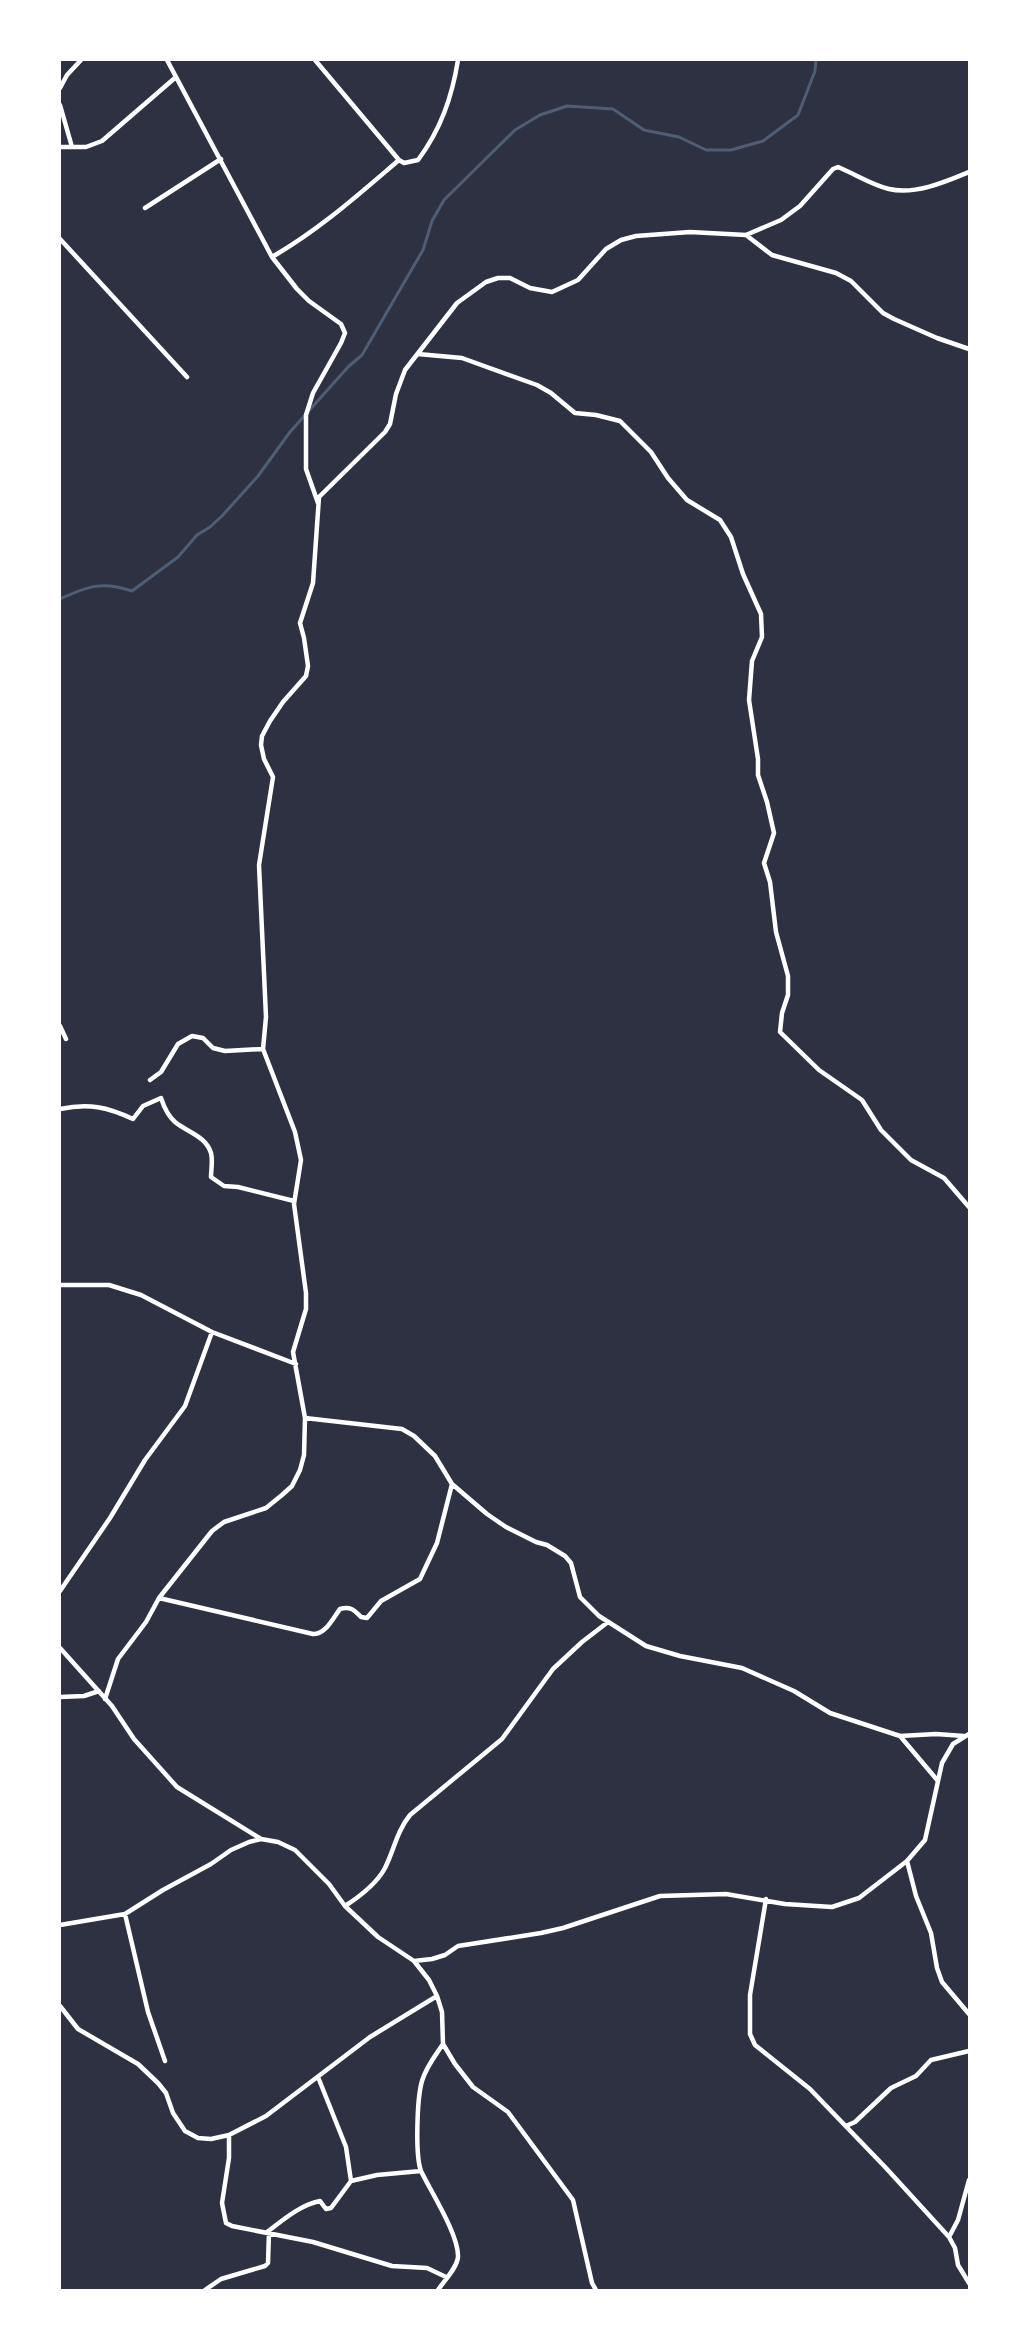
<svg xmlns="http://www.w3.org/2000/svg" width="1029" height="2350" viewBox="0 0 1029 2350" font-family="Figtree,sans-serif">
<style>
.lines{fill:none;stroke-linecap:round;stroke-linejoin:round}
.stream{stroke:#4f5d75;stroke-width:3}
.minor{stroke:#fff;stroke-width:4.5}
</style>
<rect width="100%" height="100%" fill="#2d3142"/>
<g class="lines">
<!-- stream -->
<path class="stream" d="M60,599C88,586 102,581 132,591L178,557L197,535L210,527L222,516L258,476L290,432L348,367L362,355L423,250L432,221L444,200L515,130L540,115L567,106L613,109L644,130L679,137L706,150H731L763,141L798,115L815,71L816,60"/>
<!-- minor -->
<path class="minor" d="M167,60L272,257L297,289L309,301L341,324L345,333L341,343L313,393L306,415V469L318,503
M315,60L399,160L404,163L418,160C441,129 452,97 458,60
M60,88L67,75L81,60
M60,105L72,147
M60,147H86L102,141L176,77
M145,208L221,159
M746,235L772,255L836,273L851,281L883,313L894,319L937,338L969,349
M60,239L187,377
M272,257C319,230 358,195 399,160
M418,354L462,358L537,385L551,393L575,413L596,415L620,421L651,452L668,478L687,500L720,520L731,537L743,574L761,614L762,637L752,661L749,700L758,759V775L767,802L774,833L764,863L770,882L776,932L788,976V995L782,1013L780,1032L819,1070L862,1100L881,1130L911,1160L944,1178L969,1207
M60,1026L66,1039
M150,1080L161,1072L178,1044L192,1036L203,1038L213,1048L225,1051L263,1049
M60,1109C89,1103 107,1107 133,1119L143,1106L161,1098C164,1107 168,1116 175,1122C187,1132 206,1136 211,1153C213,1160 211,1170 211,1177L224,1186L238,1187L294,1201
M60,1285H109L141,1295L212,1332L296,1364
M305,1418L402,1429L414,1436L435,1456L452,1484L487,1514L506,1527L536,1542L547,1545L565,1556L571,1563L580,1597L599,1616L646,1646L680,1656L742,1668L794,1691L830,1713L900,1736L936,1734L964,1736
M60,1591L110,1518L145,1460L185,1406L212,1332
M159,1598L313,1634C326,1634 333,1618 340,1609C351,1606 354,1610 361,1617L367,1618L381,1601L420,1579L437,1543L452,1484
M60,1648L112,1706L134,1739L177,1787L261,1839
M60,1697L84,1696L99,1691
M105,1699L118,1659L146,1622L159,1598L212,1531L224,1522L266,1508L282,1495L292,1486L300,1470L304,1455L305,1418L293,1352L306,1309V1293L294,1204L301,1160L295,1132L263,1049L266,1017L259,865L273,777L264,759L261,745L262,736L270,721L283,702L306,676L308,666L304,638L300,623L313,583L319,497L385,432L390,424L396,394L405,370L457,303L486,282L498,278H510L530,288L552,292L578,280L606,249L621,240L636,236L690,232L746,235L781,220L800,206L833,169L838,167C855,174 872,185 889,189C915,195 945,182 969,172
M900,1736L938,1781
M907,1861L916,1896L931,1933L937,1968L942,1982L969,2014
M766,1899L750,1995V2034L755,2045L810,2089L886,2168L949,2237L955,2248L958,2265L969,2283
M345,1906C359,1897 377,1883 385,1868C394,1850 397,1831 410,1815L502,1739L553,1669L582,1642L608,1622
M125,1914L148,2012L165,2061
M60,1925L125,1914L163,1890L211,1864L231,1850L249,1842L261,1839L278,1842L295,1850L329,1884L345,1906L361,1921L378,1937L414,1961L432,1959L445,1955L458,1946L541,1933L563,1928L660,1896L726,1894L785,1904L832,1907L859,1898L907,1861L925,1840L942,1763L953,1744L969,1734
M414,1961L429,1980L437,1996L442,2012L443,2044L455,2064L473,2087L508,2112L573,2200L592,2283L596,2290
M60,2006L78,2029L138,2064L158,2083L166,2093L173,2113L185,2131L198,2138L211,2139L229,2135L266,2116L370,2037L437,1996
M318,2077L346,2147L351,2181
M846,2126L855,2122L891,2088L916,2076L931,2060L969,2051
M229,2135V2158L222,2203L226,2223L232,2226L313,2242L392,2266L427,2268L446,2277
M267,2232C283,2220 300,2205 320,2201L326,2209L331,2208L351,2181L377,2175L421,2171
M949,2237L958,2220L969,2180
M205,2290L221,2279L265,2266L268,2263L269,2232
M438,2290C444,2281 457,2268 458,2257C459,2235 431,2192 421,2171C415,2155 417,2098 422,2081C426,2067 435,2056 443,2044"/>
</g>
<!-- border -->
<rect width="1029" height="2350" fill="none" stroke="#ffffff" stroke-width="122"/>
</svg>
